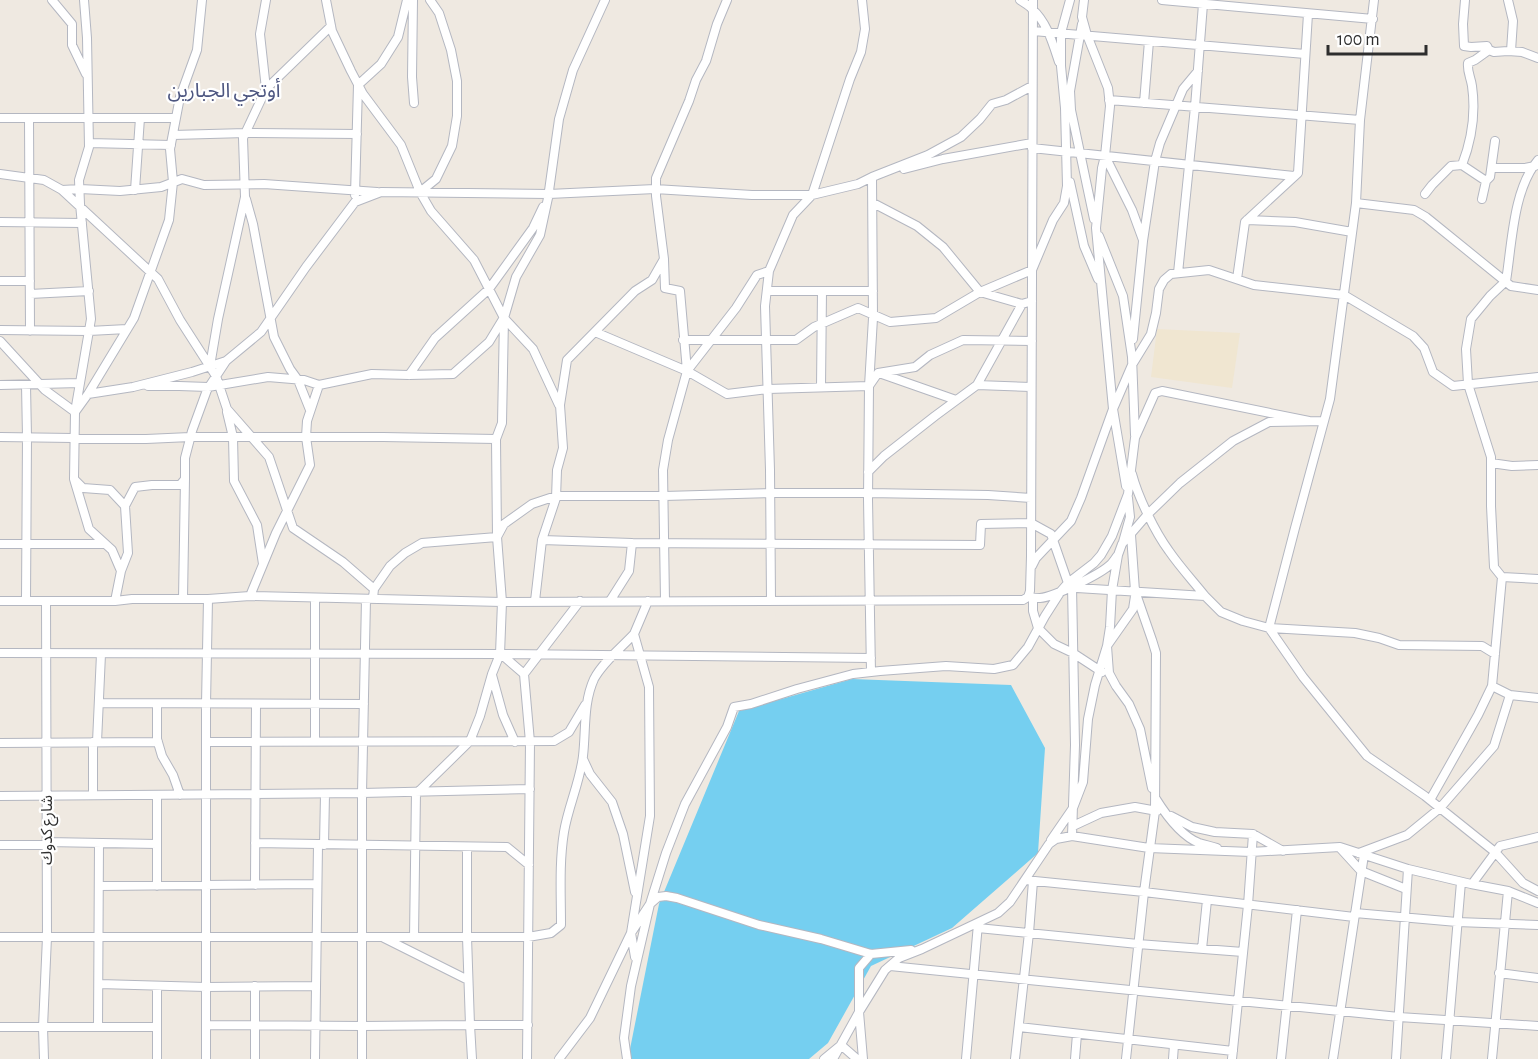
<svg xmlns="http://www.w3.org/2000/svg" width="1538" height="1059" viewBox="0 0 1538 1059" font-family="'Alegreya Sans','Noto Sans Arabic',sans-serif">
<style>
.education{fill:#f0e6d1}
.water{fill:#75cff0}
.lines{fill:none;stroke-linecap:round;stroke-linejoin:round}
.minor-casing{stroke:#b4b7c1;stroke-width:10}
.minor{stroke:#fff;stroke-width:8}
.labels{text-anchor:middle;dominant-baseline:central;stroke-width:4.5;stroke-linejoin:round;paint-order:stroke}
.street-label{font-size:16px;fill:#2e2e2e;stroke:#fff}
.quarter-label{font-size:20px;fill:#4d5680;stroke:#fff}
</style>
<rect width="100%" height="100%" fill="#efe9e1"/>
<!-- education -->
<path class="education" d="M1157,329L1240,333L1232,388L1151,377Z"/>
<!-- water -->
<path class="water" d="M852,679L1011,685L1045,748L1038,853L952,928L871,966L828,1043L809,1059H628L659,904L739,711Z"/>
<g class="lines">
<defs>
<path id="minor" d="M52,0L72,24V45L86,74
M326,0L332,31L351,71L363,94L401,145L420,192L431,211L474,260L504,318L533,349L559,405
M413,0L412,77L414,103
M1020,0C1024,3 1029,5 1032,9C1047,22 1053,44 1059,62
M1084,0L1082,17L1087,35L1108,88L1110,106L1105,156L1102,168L1096,228L1113,409L1126,486
M1162,0L1373,19
M1374,0L1360,120L1356,203L1330,399L1295,528L1269,628L1355,633L1379,638L1399,645L1482,646L1495,654
M1465,0L1463,24L1464,46L1471,47L1487,46L1489,50L1494,52L1508,51L1522,52L1538,58
M1508,0L1513,21L1511,51
M1082,24L1070,91L1071,110L1094,219
M1033,31L1305,54
M266,89L331,26
M1109,100L1360,120
M1144,103L1149,41
M0,118H176
M29,118L30,331
M173,135L246,133L357,134
M89,143L171,145
M1032,148L1294,176
M1105,156L1132,210L1143,240
M1462,165L1486,181L1482,199
M1492,168H1525L1535,166
M904,169L943,159L1032,143
M0,174L44,180L62,190L158,279L180,320L216,376L227,409L269,457L293,528L343,562L374,589
M1486,181L1490,177L1495,141
M1070,182L1084,246L1098,279
M62,190L80,189L120,191L161,187L182,179L204,185L264,184L377,192
M135,190L140,118
M420,192L436,179L452,146L457,116V81L451,50L439,13L430,0
M1425,194L1432,185L1451,166L1462,165C1472,139 1476,114 1472,86C1471,78 1467,72 1468,63L1475,60L1489,50
M355,195L358,85L381,64L398,37L407,0
M246,199L253,224L274,337L290,369L298,380L310,410
M873,203L917,226L943,247L980,292L1022,304L1032,301
M1356,203L1414,210L1426,217L1511,286L1538,290
M1247,220L1295,222L1352,232
M0,222L82,223
M1099,236L1123,296L1132,357L1135,435
M664,260L665,288L680,291L687,371L668,440L663,470L665,601
M1178,273L1195,107L1203,4
M1237,279L1245,222L1298,173L1308,14
M0,281H30
M767,291H873
M30,294L89,291
M0,330L89,331L127,329
M595,332L687,371L727,394L768,389L869,386L878,373L915,367L930,355L963,340L1032,341
M1133,339L1143,241L1155,161L1160,143L1183,89L1198,71
M683,340H796L814,327L858,308L890,322L936,318L980,292L1032,270L1053,220L1064,203L1067,186L1065,108L1061,66V33L1070,0
M0,341L45,390L75,412L91,319L80,204L79,180L89,147L87,38L84,0
M210,366L218,319L245,197L243,138L266,89L260,34L266,0
M687,371L736,308L757,275L769,271
M879,373L956,400
M409,375L435,338L489,289L533,228L543,207
M0,385L80,383
M977,385L1022,304
M148,386H179L208,387L268,377L304,380L319,385
M821,387L822,291
M88,394L134,318L169,220L173,182L170,149L180,97L197,50L202,0
M227,412L233,437L234,481L257,525L263,564
M0,437L146,439L190,437H383L496,439
M1491,463L1512,466L1538,465
M868,472L884,456L935,416L977,385L1031,387
M1132,474C1138,497 1155,532 1169,551C1180,567 1193,581 1205,596
M75,480L83,488L110,490L125,506
M542,540L632,543
M1123,542L1130,517L1128,498
M0,544H105
M1032,566L1036,558L1071,521L1081,498L1113,409L1132,365L1151,334L1156,313L1159,289L1164,280L1171,274L1209,270L1254,285L1344,295L1413,336L1424,348L1433,372L1453,386L1538,377
M121,571L128,553L125,506L135,487L152,485H180L185,479V458L192,431L207,390L226,361
M1502,577L1538,579
M1072,586L1077,588L1205,596L1221,612L1243,621L1269,628L1303,677L1367,756L1425,796L1495,852L1523,883L1538,891
M250,596L276,533L310,465L306,437L307,421L319,385L372,374L409,375L453,374L489,342L503,319
M1135,596L1133,609L1107,646L1109,673L1116,686L1129,704L1140,729L1152,788
M1030,597C1034,598 1037,598 1040,598C1054,597 1101,574 1111,564C1113,562 1115,559 1117,556
M315,598V741
M373,598L374,589L390,566L405,553L422,543L497,537L504,524L532,504L556,496H664L770,493H868L988,495L1031,498
M1033,598V611L1038,628L1054,644L1073,653L1102,672
M183,599L185,479
M0,601H115L132,599H208L250,596L502,602L1023,600L1028,597L1030,591L1031,556L1033,0
M26,601L27,437L26,385
M115,601L121,571L112,550L89,529L74,479L75,412L88,394L133,387L192,372L226,361L261,332L306,267L355,202L381,192L549,194L655,189L752,195H812L858,184L872,177L928,155L961,137L980,119L992,104L1006,100L1032,86
M535,601L542,540L556,498L557,470L563,448L560,405L567,360L635,291L652,280L664,259L656,196V178L689,101L696,80L706,61L717,24L727,0
M610,601L629,571L632,543L980,545L981,524L1031,523L1051,534L1068,583L1072,586L1075,745L1072,836
M771,601L770,470L765,306L769,271L793,215L812,195L850,79L861,52L865,29L862,0
M0,653L500,654L871,658
M501,654L524,674L530,742L527,1059
M871,672L868,499L869,386L873,318L872,177L875,176
M524,674L580,601
M492,675L503,715L515,742
M1492,686L1510,695
M99,703L364,704
M157,704V739L162,756L173,775L180,795
M97,742L101,654
M206,742L554,741L569,732L585,705
M0,743L158,742
M583,759L590,774L612,802L623,834L635,892
M418,792L470,741L480,716L492,674L500,654L502,602L497,537L496,439L502,423L504,318L516,277L540,235L548,198L559,119L573,70L605,0
M93,795V742
M0,796L362,793L530,789
M1156,799C1166,815 1181,836 1199,843C1205,845 1211,846 1217,848
M1430,800L1478,715L1492,686L1502,577L1494,567L1491,506V457L1468,384L1466,349L1471,319L1490,296L1506,281C1512,244 1513,189 1538,160
M1171,816L1192,827L1215,832L1253,834L1283,851
M1073,826L1101,813L1135,807L1157,811
M1051,840L1073,808L1083,782L1088,719L1095,685L1107,646L1110,627L1112,590L1118,555L1122,544L1148,514L1180,483L1233,441L1269,422L1324,421
M47,842L157,844
M255,843L507,847L529,865
M0,845H47
M324,845L325,794
M467,847V937L470,1025H528
M1340,848L1361,871L1406,889
M1359,853L1407,835L1440,808L1494,746L1510,695L1538,698
M1025,880L1144,892L1354,917
M1472,884L1500,846L1538,837
M255,885L256,704
M99,886L317,884
M157,886V795
M1355,913L1457,922L1538,925
M978,928L1138,944L1243,952
M0,937H528L551,933L561,925C561,894 559,863 564,832C568,807 580,782 583,756C586,731 583,703 594,679C603,662 621,648 634,634
M414,937L416,792
M384,938L468,980
M1202,949L1207,900
M635,957L631,933L650,816L649,687L634,634L648,601
M890,966L1399,1017L1538,1026
M1499,973L1538,978
M99,984L206,987L316,986
M255,986V1059
M206,1025L362,1026L470,1025L472,1059
M0,1027H156
M98,1027L99,843
M1019,1027L1233,1051
M44,1059L43,1027L47,937L46,601
M157,1059V986
M206,1059V704L208,599
M315,1059L318,845
M362,1059V793L366,599
M559,1059L590,1018L631,933L650,904L658,897L666,896L677,898L759,925L821,939L871,954L911,950
M627,1059L624,1038L631,986L650,904L666,853L685,804L727,727L734,707L751,704L797,689L853,674L880,671L946,666L994,669L1013,665L1028,647L1045,616L1061,591L1068,583L1094,563L1101,555L1112,536L1128,494L1135,438L1155,393L1162,391L1309,421
M824,1059L841,1045L857,1059
M833,1059L859,1012L885,970L899,958L922,949L998,913L1010,902L1049,844L1056,839L1072,836L1149,848L1251,852L1340,847L1408,869L1471,884L1508,891L1538,903
M863,1059L859,1012V968L871,954
M966,1059L978,924
M1015,1059L1029,933L1033,881
M1075,1059L1077,1034
M1126,1059L1144,892L1155,811L1156,653L1152,640L1135,591L1131,535
M1173,1059L1174,1045
M1232,1059L1248,905L1253,834
M1281,1059L1297,910
M1333,1059L1364,855
M1396,1059L1408,869
M1446,1059L1461,882
M1492,1059L1508,891"/>
</defs>
<!-- minor casing -->
<use href="#minor" class="minor-casing"/>
<!-- minor -->
<use href="#minor" class="minor"/>
</g>
<g class="labels">
<!-- street labels -->
<g class="street-label">
<text transform="translate(47 830) rotate(-90)">شارع كدوك</text>
</g>
<!-- quarter labels -->
<g class="quarter-label">
<text x="224" y="91">أوتجي الجبارين</text>
</g>
</g>
<!-- scale -->
<path d="M1328 45v9h98v-9" fill="none" stroke="#2e2e2e" stroke-width="3"/>
<text x="1337" y="45" font-size="18" fill="#2e2e2e" stroke="#ffffff" stroke-width="4.5" paint-order="stroke">100 m</text>
</svg>
